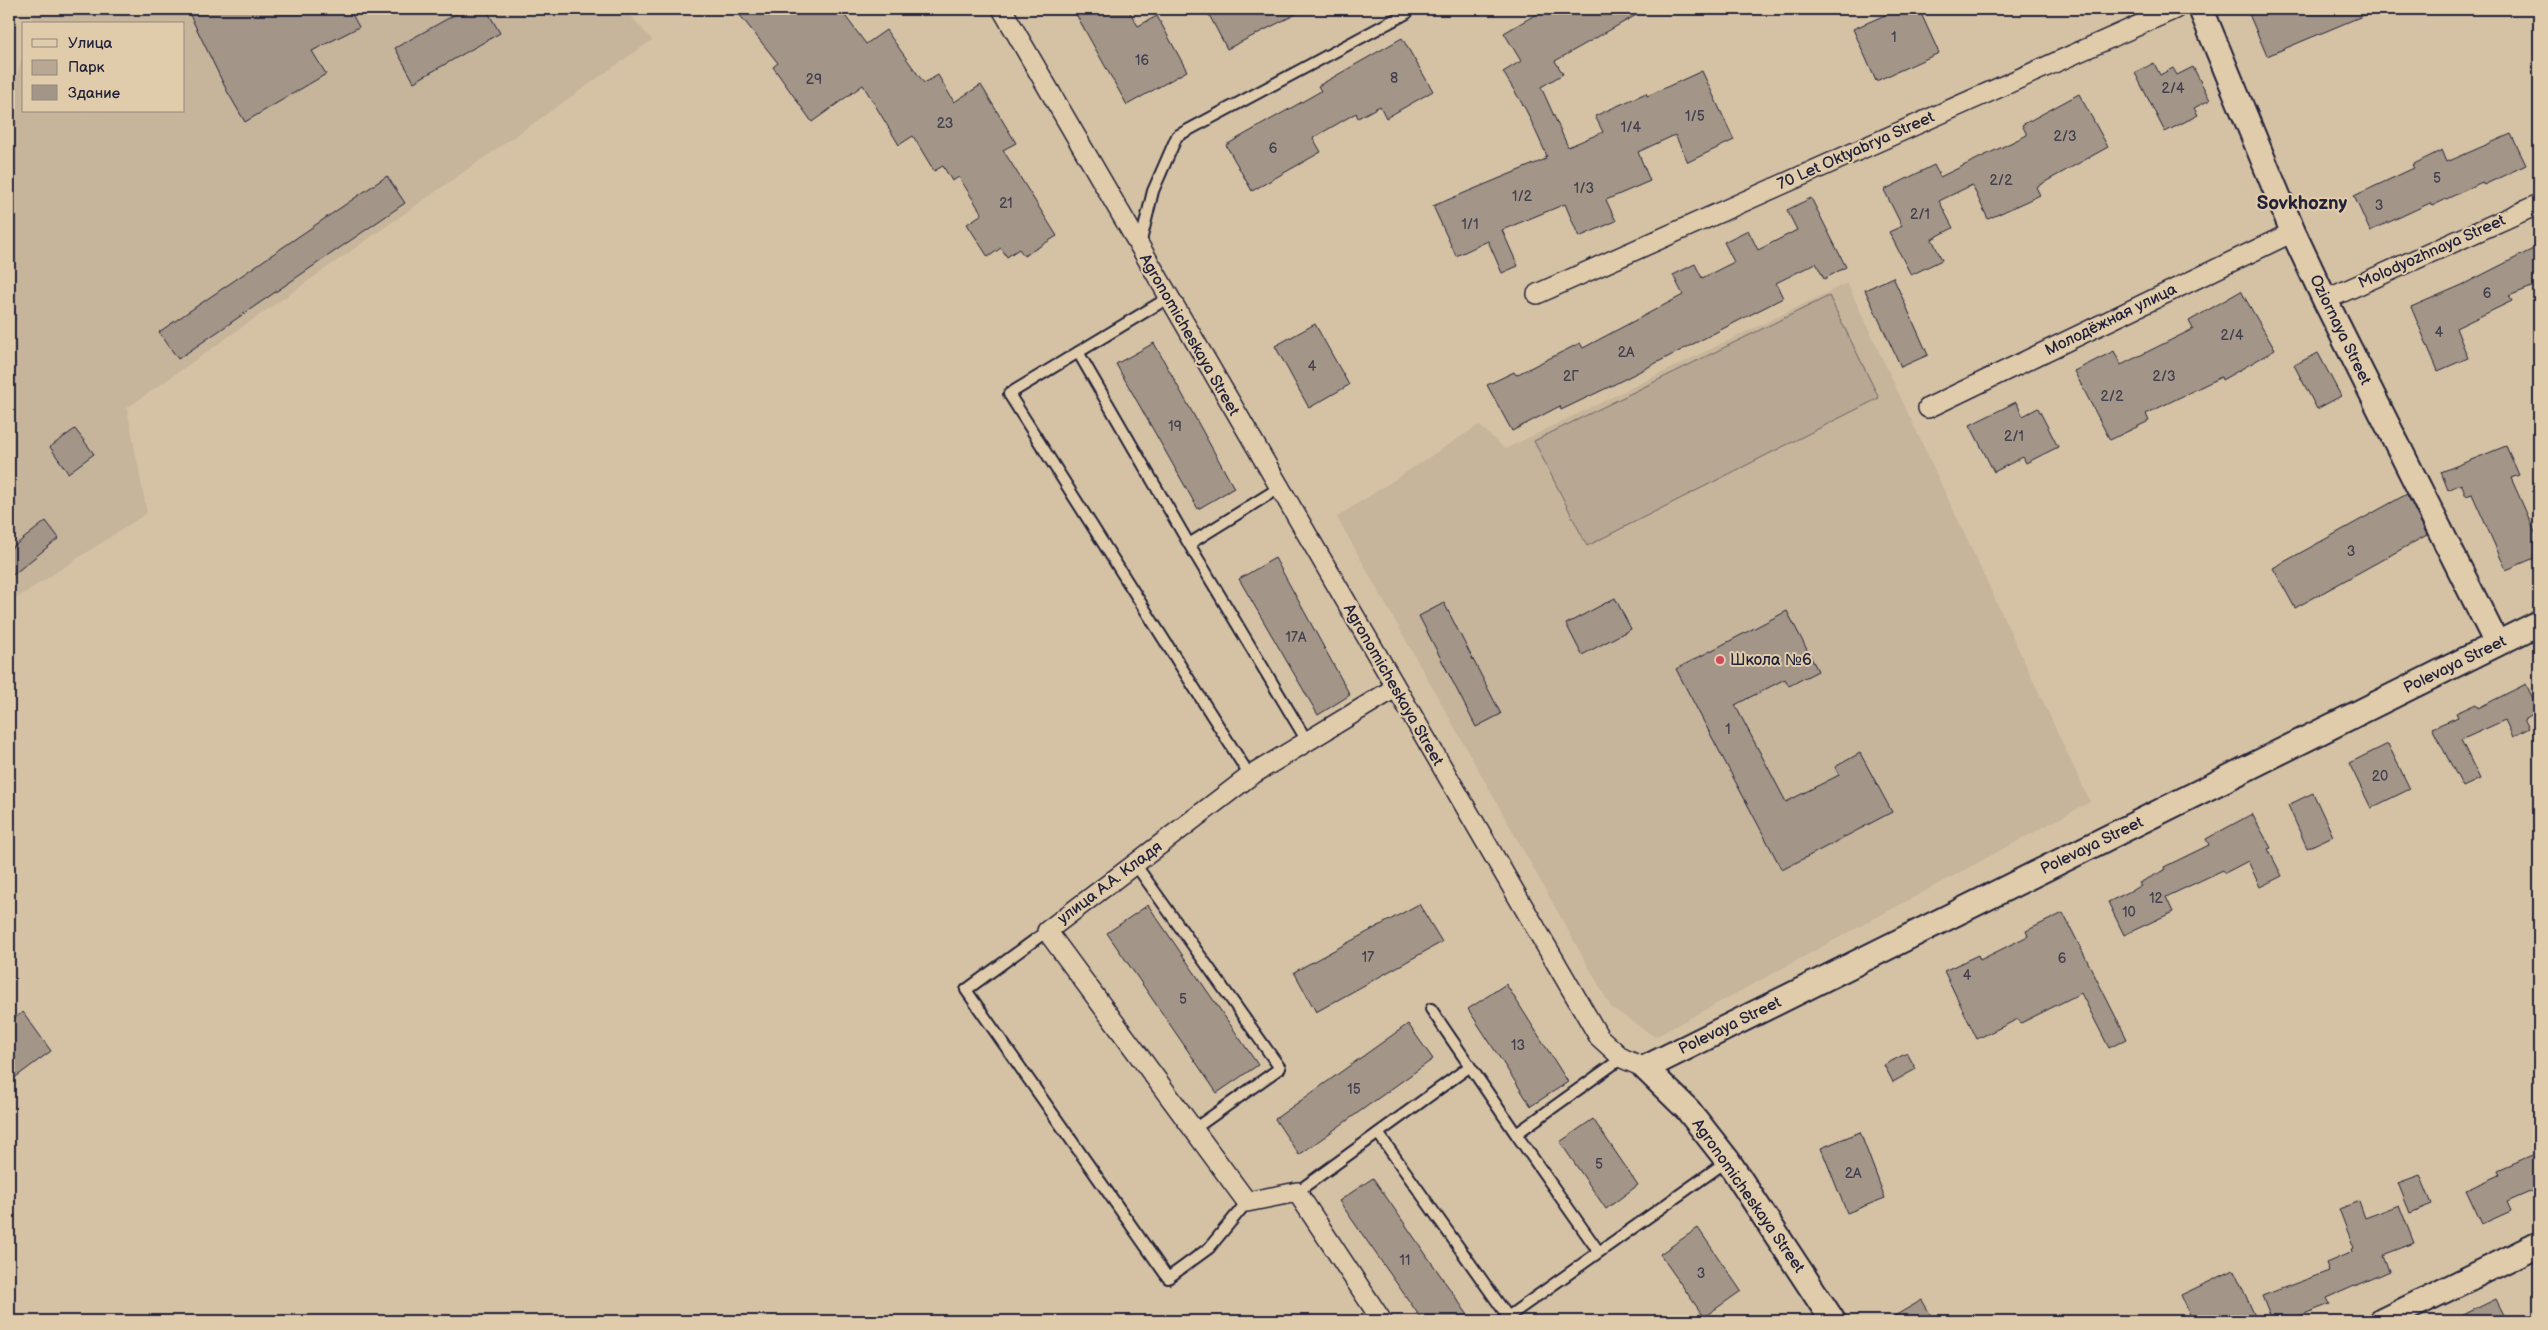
<svg xmlns="http://www.w3.org/2000/svg" width="2548" height="1330" viewBox="0 0 2548 1330" font-family="'Balsamiq Sans',sans-serif">
<style>
.built{fill:#c6b49b}
.green{fill:#b7a793;stroke:#6c6467}
.building{fill:#a39587;stroke:#22223b}
.lines{fill:none;stroke-linecap:round;stroke-linejoin:round}
.service-casing{stroke:#22223b;stroke-width:14}
.minor-casing{stroke:#22223b;stroke-width:22}
.tertiary-casing{stroke:#22223b;stroke-width:28}
.service{stroke:#e0ccab;stroke-width:10}
.minor{stroke:#e0ccab;stroke-width:19}
.tertiary{stroke:#e0ccab;stroke-width:24}
.poi-dot{fill:#d1495b;stroke:#e0ccab;stroke-width:2}
.labels{text-anchor:middle;dominant-baseline:central;stroke-width:4;stroke-linejoin:round;paint-order:stroke}
.number-label{font-size:14px;fill:#423f4e}
.street-label{font-size:16px;fill:#22223b;stroke:#e0ccab}
.poi-label{font-size:16px;fill:#22223b;stroke:#e0ccab;text-anchor:start}
.quarter-label{font-size:19px;font-weight:bold;fill:#22223b;stroke:#e0ccab}
</style>
<rect width="100%" height="100%" fill="#d5c2a4"/>
<filter id="ink" filterUnits="userSpaceOnUse"><feTurbulence type="fractalNoise" baseFrequency=".02" numOctaves="2"/><feDisplacementMap in="SourceGraphic" scale="10" xChannelSelector="R" yChannelSelector="G"/><feConvolveMatrix kernelMatrix="1 2 1 2 8 2 1 2 1" color-interpolation-filters="sRGB"/></filter>
<g filter="url(#ink)">
<!-- built -->
<path class="built" d="M35,9H625L652,40L127,408L147,513L9,603V94L13,92L24,51V111H184V24H31Z
M1847,283L2090,802L1655,1037L1611,1007L1337,517L1479,425L1505,449Z"/>
<!-- green -->
<path class="green" d="M1829,296L1879,398L1587,546L1534,441Z"/>
<!-- building -->
<path class="building" d="M187,9H349L359,27L312,51L326,74L245,122L227,91Z
M465,9H486L500,33L414,82L395,48Z
M735,9H840L866,44L886,30L924,83L938,75L954,102L981,85L1016,143L1003,150L1057,236L1024,256L1019,249L1007,257L1001,248L988,257L967,224L982,214L959,177L952,181L943,166L934,171L913,136L899,145L863,85L812,122L773,67L778,63Z
M1073,9H1128L1138,26L1157,16L1187,71L1127,105Z
M1206,9H1306L1227,49Z
M1545,9H1647L1555,61L1563,74L1541,87L1568,147L1603,132L1595,116L1646,93L1647,96L1702,71L1734,140L1688,162L1675,135L1638,152L1650,181L1606,200L1616,221L1579,237L1565,204L1502,230L1518,266L1502,273L1488,241L1456,256L1433,206L1546,159L1545,157L1547,156L1526,110L1503,72L1521,61L1504,33Z
M1899,9H1919L1939,53L1876,81L1853,29Z
M2261,9H2379L2267,56L2249,14Z
M1402,38L1433,91L1386,118L1380,106L1358,118L1356,113L1313,138L1321,152L1252,191L1226,145L1321,91L1318,86Z
M2154,63L2160,75L2173,68L2177,75L2193,67L2210,100L2194,108L2198,115L2165,132L2135,73Z
M2079,94L2108,147L2036,187L2040,195L1988,219L1972,185L1939,201L1953,228L1932,239L1942,260L1911,275L1889,232L1902,226L1884,190L1934,165L1940,177L2027,135L2022,125Z
M2511,134L2526,165L2484,185L2482,182L2432,206L2430,203L2370,231L2354,196L2414,168L2412,165L2442,150L2447,162Z
M387,176L405,203L178,359L159,332Z
M1811,198L1846,267L1824,279L1816,263L1776,283L1783,298L1611,386L1561,410L1560,406L1512,431L1487,385L1514,372L1516,375L1580,343L1583,348L1683,295L1673,275L1695,264L1702,278L1734,262L1724,242L1748,230L1758,250L1797,230L1787,210Z
M2539,246V284L2509,296L2512,301L2456,328L2468,358L2438,371L2411,307L2462,285Z
M1893,277L1928,355L1901,367L1865,290Z
M2241,291L2275,350L2222,380L2221,377L2146,414L2149,421L2110,440L2074,371L2114,351L2121,365L2193,329L2189,321Z
M1315,324L1349,385L1309,408L1275,346Z
M1154,343L1234,488L1198,509L1116,364Z
M2318,353L2341,396L2317,409L2294,365Z
M2016,402L2023,416L2038,408L2058,447L2026,463L2023,457L1994,472L1970,425Z
M75,429L94,454L68,473L50,447Z
M2506,446L2519,475L2511,478L2539,541V556L2506,570L2472,494L2466,496L2461,484L2448,490L2441,472Z
M2407,494L2427,535L2295,608L2273,568Z
M46,521L59,538L9,578V550Z
M1275,558L1350,695L1318,715L1239,579Z
M1615,598L1631,629L1582,655L1566,624Z
M1444,603L1501,714L1476,727L1419,616Z
M1787,611L1818,671L1789,686L1785,679L1735,705L1786,802L1839,775L1835,767L1860,753L1892,812L1782,870L1676,669Z
M2526,684L2539,711L2524,719L2529,728L2513,737L2505,720L2461,740L2480,779L2463,787L2432,728L2458,717L2456,713L2476,704L2478,708Z
M2388,744L2410,789L2371,808L2349,763Z
M2313,793L2333,836L2307,848L2288,805Z
M2252,814L2271,848L2268,849L2282,876L2260,887L2248,861L2225,873L2223,870L2166,897L2173,912L2124,935L2108,902L2141,886L2139,883L2165,870L2164,867L2209,845L2206,839Z
M1419,904L1442,942L1316,1012L1294,972Z
M1148,905L1258,1065L1217,1093L1107,933Z
M2063,913L2127,1039L2109,1048L2081,993L2021,1023L2018,1019L1977,1039L1944,971L1978,955L1980,960L2028,936L2026,931Z
M1506,984L1568,1082L1531,1106L1468,1009Z
M23,1012L51,1051L9,1082V1022Z
M1408,1024L1433,1059L1299,1155L1275,1119Z
M1907,1053L1916,1069L1893,1082L1884,1065Z
M1593,1119L1638,1185L1606,1209L1560,1142Z
M1860,1132L1885,1198L1847,1213L1821,1148Z
M2539,1152V1188L2507,1202L2511,1211L2482,1224L2466,1190L2500,1175L2498,1170Z
M2420,1175L2432,1204L2410,1213L2398,1183Z
M1373,1178L1472,1321H1423L1339,1201Z
M2359,1201L2365,1218L2399,1205L2414,1243L2383,1255L2389,1271L2327,1298L2330,1304L2286,1321H2272L2262,1296L2329,1271L2326,1263L2352,1252L2351,1249L2354,1248L2339,1209Z
M1698,1228L1741,1291L1704,1317L1660,1254Z
M2234,1270L2255,1316L2243,1321H2193L2181,1295Z
M2496,1299L2507,1321H2451Z
M1922,1300L1934,1321H1886Z"/>
<g class="lines">
<defs>
<path id="service" d="M1140,245L1153,191L1177,136L1407,13
M1168,298L1009,394L1250,776
M1078,352L1189,544L1307,741
M1189,544L1279,488
M1135,864L1280,1068L1194,1129
M1047,931L966,990L1168,1278L1209,1248L1247,1202
M1431,1009L1516,1134
M1378,1133L1511,1321
M1297,1192L1469,1067
M1599,1252L1516,1134L1622,1058
M1502,1321L1727,1161"/>
<path id="minor" d="M1002,9L1599,1037L1622,1058L1645,1068
M1537,294L2175,9
M2325,300L2539,204
M1928,408L2293,232
M1382,1321L1297,1192L1247,1202L1047,931L1250,776L1395,688"/>
<path id="tertiary" d="M2201,9L2293,232L2325,300L2497,644
M1833,1321L1728,1161L1688,1110L1645,1068L2539,623
M2382,1321L2539,1244"/>
</defs>
<!-- service casing -->
<use href="#service" class="service-casing"/>
<!-- minor casing -->
<use href="#minor" class="minor-casing"/>
<!-- tertiary casing -->
<use href="#tertiary" class="tertiary-casing"/>
<!-- service -->
<use href="#service" class="service"/>
<!-- minor -->
<use href="#minor" class="minor"/>
<!-- tertiary -->
<use href="#tertiary" class="tertiary"/>
</g>
</g>
<!-- markers -->
<circle class="poi-dot" cx="1720" cy="660" r="5"/>
<g class="labels">
<!-- number labels -->
<g class="number-label">
<text x="1894" y="37">1</text>
<text x="1142" y="60">16</text>
<text x="1394" y="78">8</text>
<text x="814" y="79">29</text>
<text x="2173" y="88">2/4</text>
<text x="1695" y="116">1/5</text>
<text x="945" y="123">23</text>
<text x="1631" y="127">1/4</text>
<text x="2065" y="136">2/3</text>
<text x="1273" y="148">6</text>
<text x="2437" y="178">5</text>
<text x="2001" y="180">2/2</text>
<text x="1584" y="188">1/3</text>
<text x="1522" y="196">1/2</text>
<text x="1006" y="203">21</text>
<text x="2379" y="205">3</text>
<text x="1920" y="214">2/1</text>
<text x="1470" y="224">1/1</text>
<text x="2487" y="293">6</text>
<text x="2439" y="332">4</text>
<text x="2232" y="335">2/4</text>
<text x="1626" y="352">2А</text>
<text x="1312" y="366">4</text>
<text x="1571" y="376">2Г</text>
<text x="2164" y="376">2/3</text>
<text x="2112" y="396">2/2</text>
<text x="1175" y="426">19</text>
<text x="2014" y="436">2/1</text>
<text x="2351" y="551">3</text>
<text x="1296" y="637">17А</text>
<text x="1728" y="729">1</text>
<text x="2380" y="776">20</text>
<text x="2156" y="898">12</text>
<text x="2129" y="912">10</text>
<text x="1368" y="957">17</text>
<text x="2062" y="958">6</text>
<text x="1967" y="975">4</text>
<text x="1183" y="999">5</text>
<text x="1518" y="1045">13</text>
<text x="1354" y="1089">15</text>
<text x="1599" y="1164">5</text>
<text x="1853" y="1173">2А</text>
<text x="1405" y="1260">11</text>
<text x="1701" y="1273">3</text>
</g>
<!-- street labels -->
<g class="street-label">
<text transform="translate(1856 151) rotate(-24)">70 Let Oktyabrya Street</text>
<text transform="translate(2432 252) rotate(-24)">Molodyozhnaya Street</text>
<text transform="translate(2111 320) rotate(-26)">Молодёжная улица</text>
<text transform="translate(2340 330) rotate(64)">Oziornaya Street</text>
<text transform="translate(1189 335) rotate(60)">Agronomicheskaya Street</text>
<text transform="translate(2455 665) rotate(-26)">Polevaya Street</text>
<text transform="translate(1393 685) rotate(60)">Agronomicheskaya Street</text>
<text transform="translate(2092 846) rotate(-26)">Polevaya Street</text>
<text transform="translate(1110 883) rotate(-37)">улица А.А. Кладя</text>
<text transform="translate(1730 1026) rotate(-26)">Polevaya Street</text>
<text transform="translate(1748 1196) rotate(55)">Agronomicheskaya Street</text>
</g>
<!-- poi labels -->
<g class="poi-label">
<text x="1730" y="660">Школа №6</text>
</g>
<!-- quarter labels -->
<g class="quarter-label">
<text x="2302" y="203">Sovkhozny</text>
</g>
</g>
<!-- margin -->
<rect width="2548" height="1330" fill="none" stroke="#e0ccab" stroke-width="30"/>
<rect x="15" y="15" width="2518" height="1300" fill="none" stroke="#22223b" stroke-width="2" filter="url(#ink)"/>
<!-- legend -->
<rect x="22" y="22" width="162" height="90" fill="#e0ccab" stroke="#94887e"/>
<rect x="32" y="39" width="25" height="8" fill="#e0ccab" stroke="#94887e"/>
<text x="68" y="48" font-size="15" fill="#22223b">Улица</text>
<rect x="32" y="60" width="25" height="15" fill="#b7a793" stroke="#94887e"/>
<text x="68" y="72" font-size="15" fill="#22223b">Парк</text>
<rect x="32" y="85" width="25" height="15" fill="#a39587" stroke="#94887e"/>
<text x="68" y="98" font-size="15" fill="#22223b">Здание</text>
</svg>
